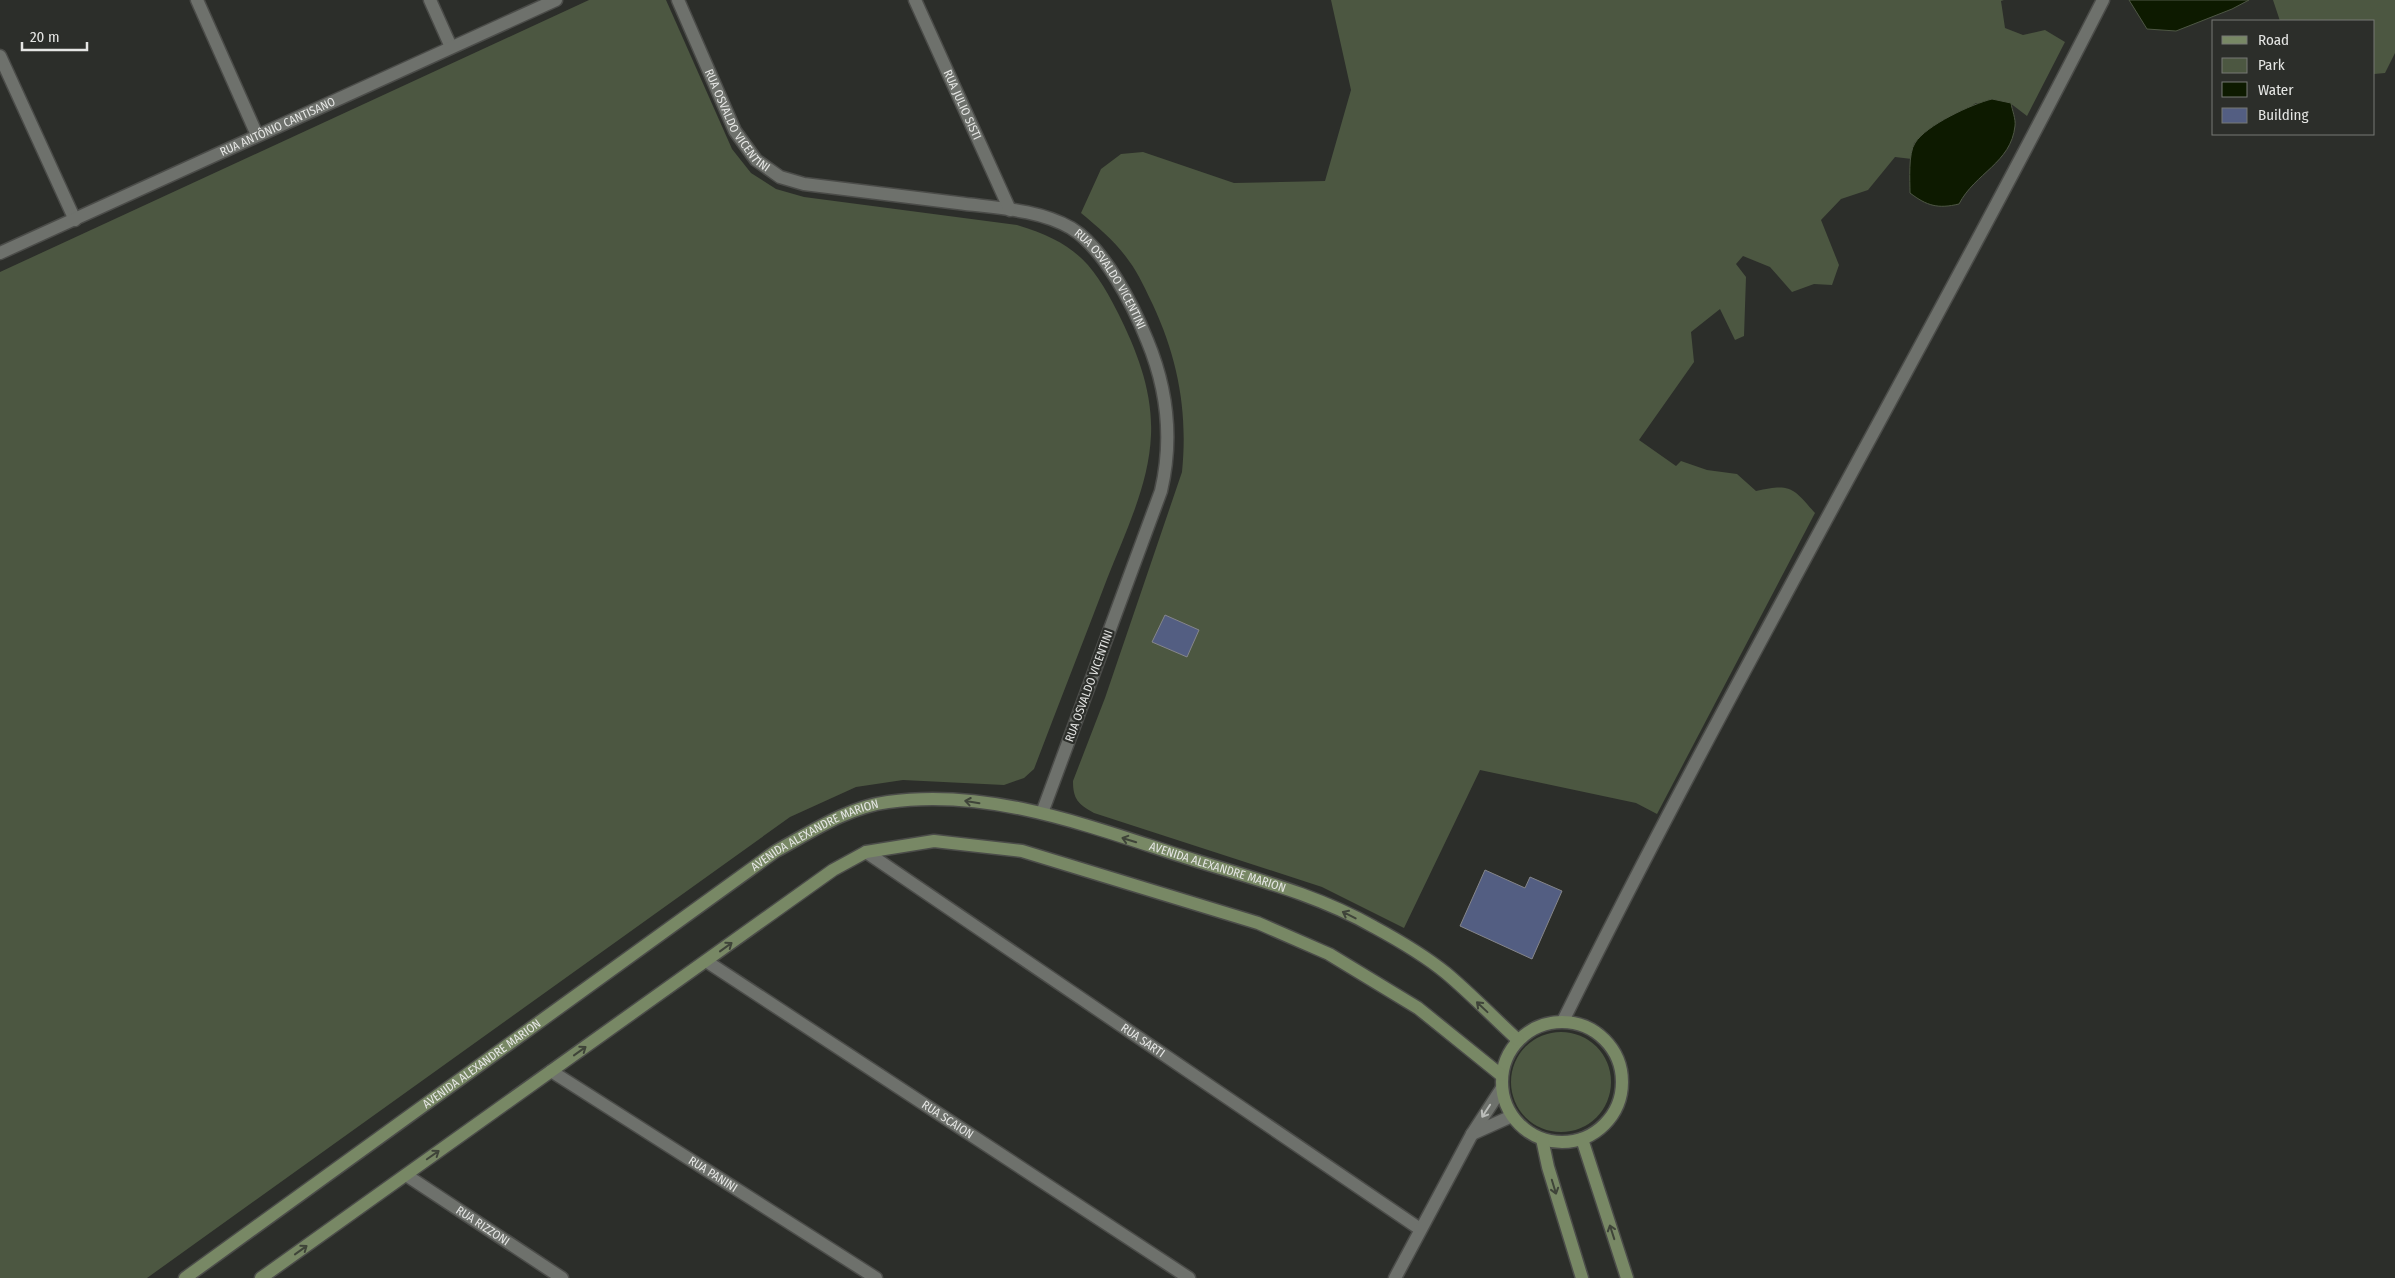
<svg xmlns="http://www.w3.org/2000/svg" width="2395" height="1278" viewBox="0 0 2395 1278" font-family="'Fira Sans Condensed',sans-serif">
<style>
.green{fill:#4c5741}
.water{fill:#0d1a00;stroke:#4e5744}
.building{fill:#535e82;stroke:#85868b}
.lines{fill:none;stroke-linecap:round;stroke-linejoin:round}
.street-casing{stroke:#4b4c49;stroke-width:15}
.secondary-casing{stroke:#4b4c49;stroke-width:15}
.street{stroke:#6e716c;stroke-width:12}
.secondary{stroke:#788865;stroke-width:12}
.oneway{stroke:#3f4439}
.oneway2{stroke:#bbbdba}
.labels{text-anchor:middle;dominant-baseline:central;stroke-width:4.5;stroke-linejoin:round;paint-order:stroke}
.street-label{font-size:12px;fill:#e5e6e4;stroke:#2c2e2a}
</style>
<rect width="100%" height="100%" fill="#2c2e2a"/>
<!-- green -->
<path class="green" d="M589,0H666L732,149L751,173L776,189L804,197L1017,225C1073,242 1092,261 1118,313C1137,351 1153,392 1151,435C1149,485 1125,533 1107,579C1083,642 1058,706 1034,769L1024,778L1004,785L903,780L856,787L790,817L147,1278H0V272Z
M1331,0H2004L2001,1L2005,28L2023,35L2045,30L2065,42L2027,116L2010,103H1976L1914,143L1912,159L1895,157L1868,190L1841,199L1821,220L1839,265L1832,285L1814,284L1792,292L1770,267L1743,256L1736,264L1746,277L1744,336L1735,340L1720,309L1691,332L1694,362L1639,440L1676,466L1681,461L1707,470L1737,474L1756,491C1791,483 1793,488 1815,513L1657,814L1636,803L1480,770L1404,928L1322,887L1094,813C1078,804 1073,799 1073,781L1105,698L1182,472C1188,412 1178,359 1153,305C1146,291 1139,274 1129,261C1116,242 1099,228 1081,213L1101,169L1121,154L1143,152L1234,183L1325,181L1351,90Z
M2273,0H2395V53L2385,73L2374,74V21H2280Z
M1511 1082a50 50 0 1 1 100 0a50 50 0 1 1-100 0Z"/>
<!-- water -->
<path class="water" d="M2129,0H2249L2232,9L2176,31L2147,29Z
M1992,99L2011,103C2012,110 2016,119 2015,126C2011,163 1975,173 1959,204C1938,209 1927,206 1910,193C1910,181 1908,153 1915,143C1926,125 1972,104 1992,99Z"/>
<!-- building -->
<path class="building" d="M1165,615L1199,630L1187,657L1152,642Z
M1485,870L1525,888L1530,877L1562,891L1532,959L1460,926Z"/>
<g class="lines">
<defs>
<g id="street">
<path d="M197,0L257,135"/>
<path d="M430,0L451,47"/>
<path id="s1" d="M678,0L735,131L756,160L780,177L804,184C855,190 906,197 958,203C995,208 1038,209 1071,228C1104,248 1133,305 1147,340C1167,388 1173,440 1161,491L1042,813"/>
<path id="s2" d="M915,0L1010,210"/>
<path d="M0,56L75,220"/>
<path id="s3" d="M0,253L556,0"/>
<path id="s4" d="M866,852L1420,1229"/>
<path id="s5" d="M706,961L1189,1278"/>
<path d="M1563,1021C1734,676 1928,343 2103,0"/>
<path id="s6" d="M551,1071L876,1278"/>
<path d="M1472,1134L1512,1116"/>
<path id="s7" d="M406,1175L562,1278"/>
<path d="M1395,1278L1472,1134L1502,1088"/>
</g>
<g id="secondary">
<circle cx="1562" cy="1082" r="60"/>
<path d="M1542,1139L1548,1167L1582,1278"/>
<path d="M1582,1139L1627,1278"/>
<path id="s8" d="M185,1278L776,851C811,832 848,807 888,802C993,787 1096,829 1194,860C1255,879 1318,895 1374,927C1398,940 1425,956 1446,973C1471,994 1494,1018 1518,1040"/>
<path d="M261,1278L833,870L866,852L934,841L1022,851L1258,923L1329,954L1418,1008L1501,1075"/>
</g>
</defs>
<!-- street casing -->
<use href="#street" class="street-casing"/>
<!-- secondary casing -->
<use href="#secondary" class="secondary-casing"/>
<!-- street -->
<use href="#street" class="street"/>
<!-- secondary -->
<use href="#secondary" class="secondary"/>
</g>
<!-- one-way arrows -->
<defs><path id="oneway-shaft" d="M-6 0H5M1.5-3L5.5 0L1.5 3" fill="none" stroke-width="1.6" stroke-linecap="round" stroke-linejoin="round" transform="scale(1.25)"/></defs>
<g class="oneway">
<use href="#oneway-shaft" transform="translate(972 802) rotate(-171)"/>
<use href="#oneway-shaft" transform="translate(1129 840) rotate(-163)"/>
<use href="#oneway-shaft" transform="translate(1349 915) rotate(-153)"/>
<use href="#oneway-shaft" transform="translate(726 947) rotate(-36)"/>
<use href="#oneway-shaft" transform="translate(1482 1007) rotate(-137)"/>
<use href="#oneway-shaft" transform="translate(580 1051) rotate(-36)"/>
<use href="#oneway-shaft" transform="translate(433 1155) rotate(-35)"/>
<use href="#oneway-shaft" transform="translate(1554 1187) rotate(73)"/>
<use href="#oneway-shaft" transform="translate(1612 1232) rotate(-108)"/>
<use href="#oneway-shaft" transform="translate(301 1250) rotate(-36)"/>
</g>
<use class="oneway2" href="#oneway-shaft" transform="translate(1486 1111) rotate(123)"/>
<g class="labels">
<!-- street labels -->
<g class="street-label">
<text stroke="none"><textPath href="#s2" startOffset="115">RUA JULIO SISTI</textPath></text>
<text stroke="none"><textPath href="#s1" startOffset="135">RUA OSVALDO VICENTINI</textPath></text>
<text stroke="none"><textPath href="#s3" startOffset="305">RUA ANTÔNIO CANTISANO</textPath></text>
<text stroke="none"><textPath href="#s1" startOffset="570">RUA OSVALDO VICENTINI</textPath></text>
<text transform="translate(1089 686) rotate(-70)">RUA OSVALDO VICENTINI</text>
<text stroke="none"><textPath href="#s8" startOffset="771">AVENIDA ALEXANDRE MARION</textPath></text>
<text stroke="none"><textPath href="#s8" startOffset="1191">AVENIDA ALEXANDRE MARION</textPath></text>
<text stroke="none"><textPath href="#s4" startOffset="335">RUA SARTI</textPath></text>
<text stroke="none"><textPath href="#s8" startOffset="366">AVENIDA ALEXANDRE MARION</textPath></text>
<text stroke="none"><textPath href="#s5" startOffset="289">RUA SCAION</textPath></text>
<text stroke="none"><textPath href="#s6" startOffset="192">RUA PANINI</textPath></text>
<text stroke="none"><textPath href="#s7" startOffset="92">RUA RIZZONI</textPath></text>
</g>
</g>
<!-- legend -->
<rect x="2212" y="20" width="162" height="115" fill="#2c2e2a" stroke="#767874"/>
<rect x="2222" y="36" width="25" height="8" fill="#788865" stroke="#767874"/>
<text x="2258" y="45" font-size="15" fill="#e5e6e4">Road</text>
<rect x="2222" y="58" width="25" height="15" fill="#4c5741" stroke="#767874"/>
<text x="2258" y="70" font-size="15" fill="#e5e6e4">Park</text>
<rect x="2222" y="82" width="25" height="15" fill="#0d1a00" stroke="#767874"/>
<text x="2258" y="95" font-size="15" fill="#e5e6e4">Water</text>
<rect x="2222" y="108" width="25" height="15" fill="#535e82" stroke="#767874"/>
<text x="2258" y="120" font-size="15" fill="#e5e6e4">Building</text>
<!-- scale -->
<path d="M22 42v8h65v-8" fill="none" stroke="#e5e6e4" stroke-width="2.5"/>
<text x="30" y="42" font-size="15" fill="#e5e6e4" stroke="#2c2e2a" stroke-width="4" paint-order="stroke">20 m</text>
</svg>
